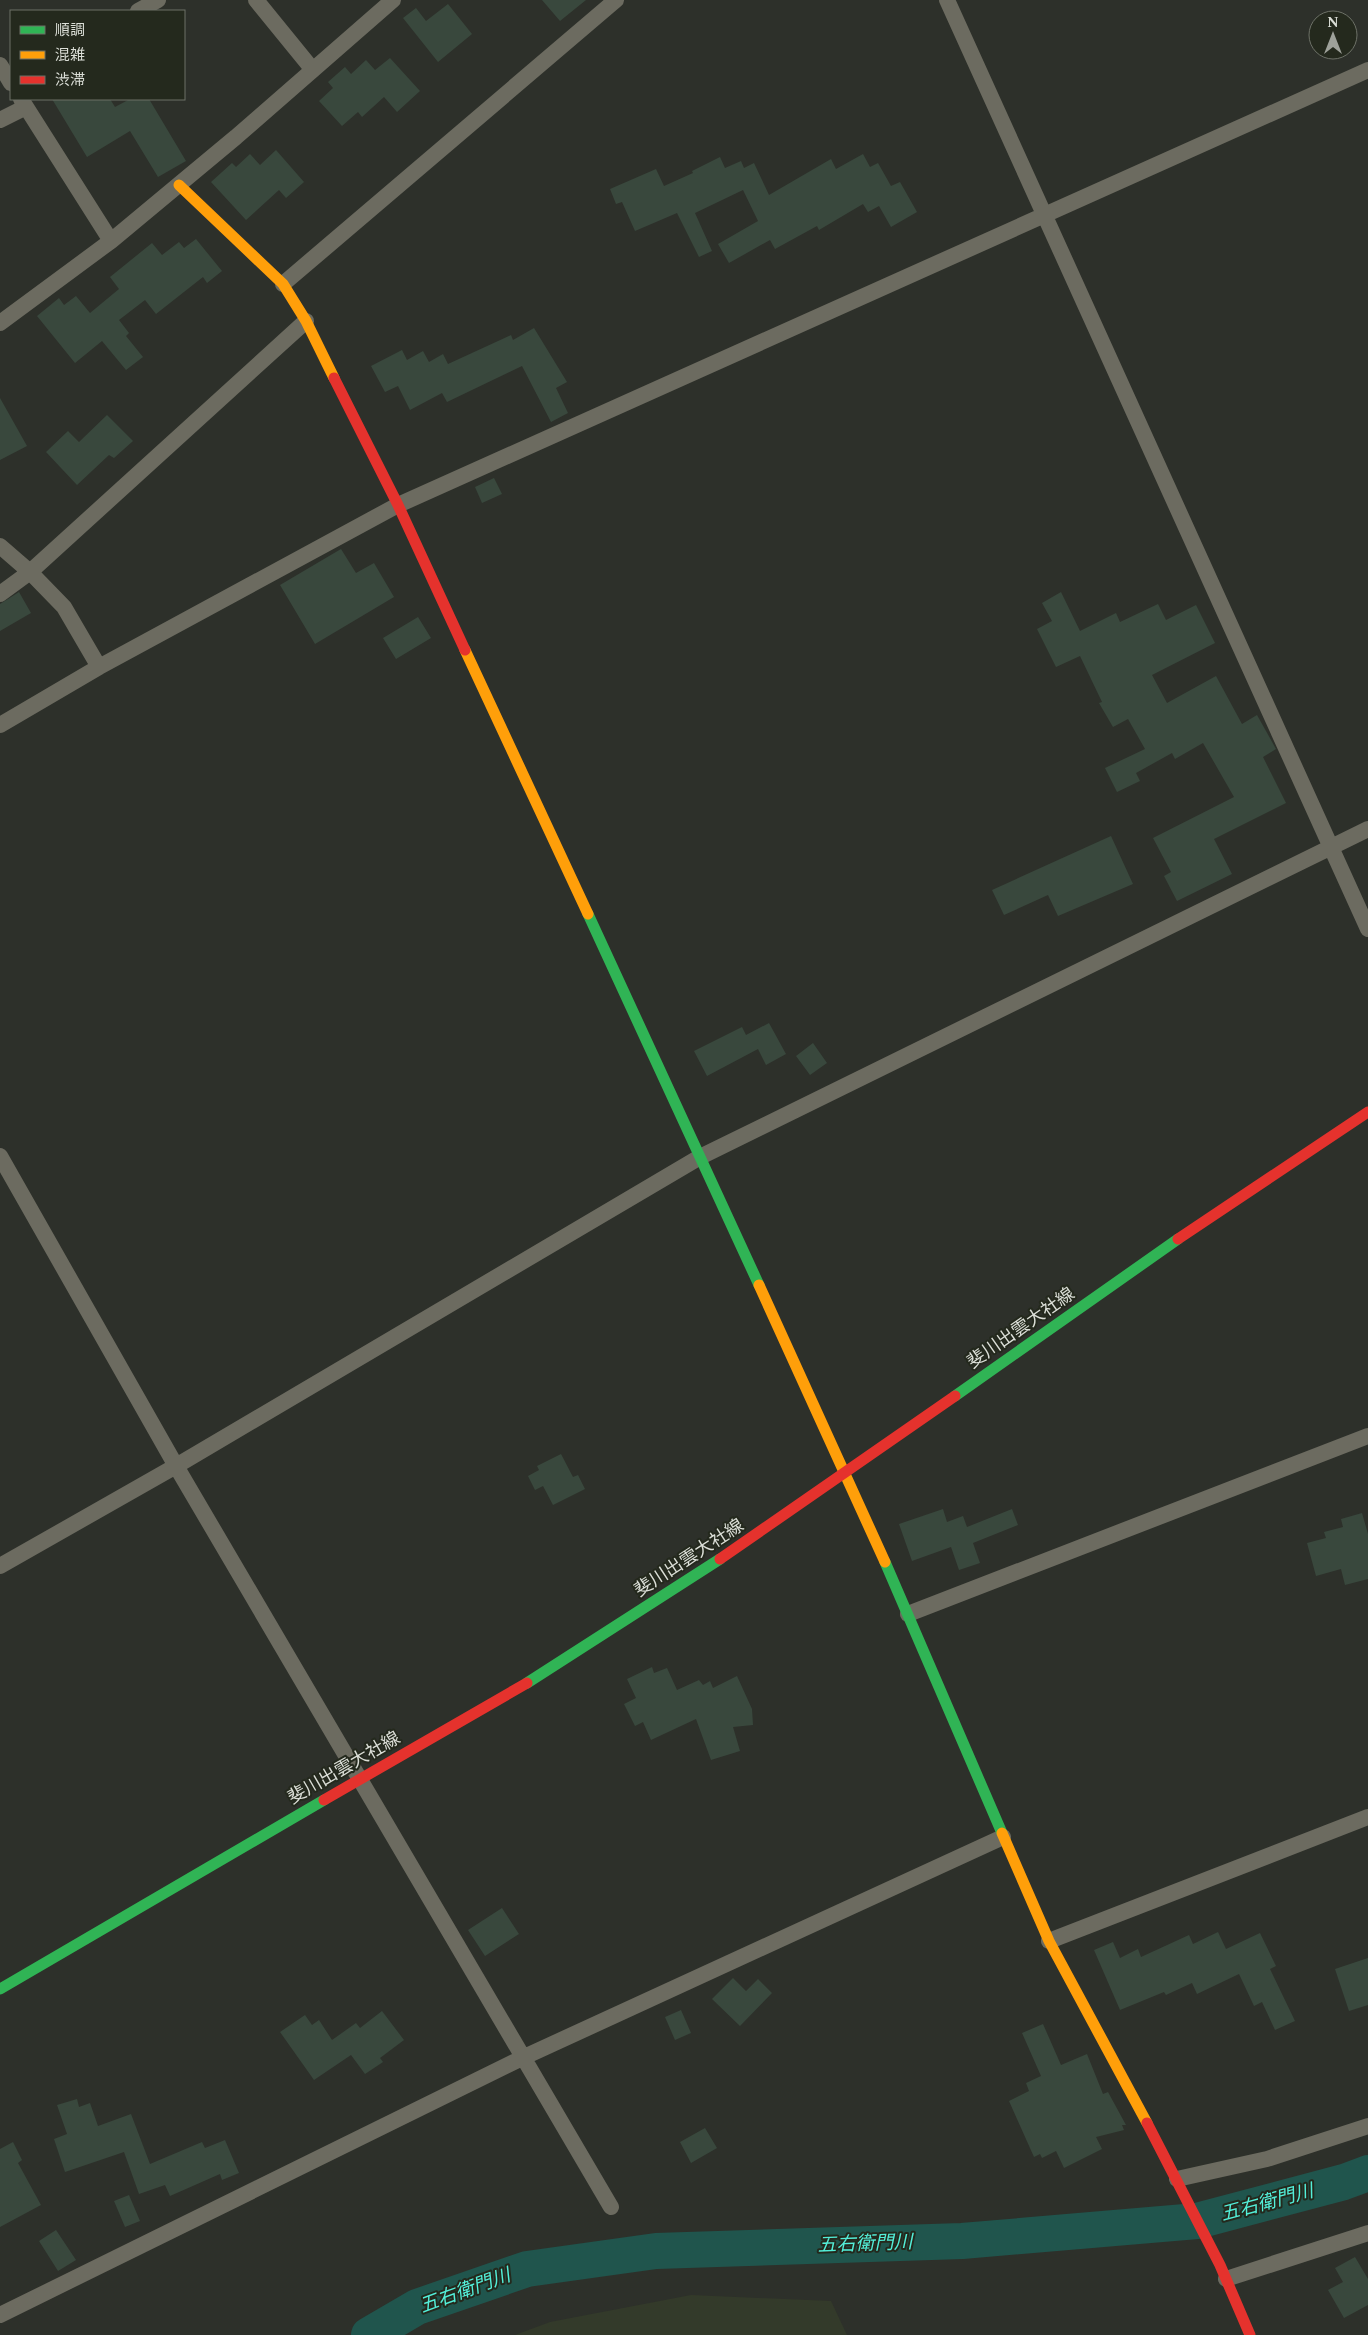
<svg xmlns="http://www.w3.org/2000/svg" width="1368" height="2335" viewBox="0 0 1368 2335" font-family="Spectral,'Noto Sans JP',serif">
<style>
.built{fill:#333a2a}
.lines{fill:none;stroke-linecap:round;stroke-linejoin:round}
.river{stroke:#20554d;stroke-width:36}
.building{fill:#39483d}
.street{stroke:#6c6b60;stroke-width:16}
.fast{stroke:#30b455;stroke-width:11}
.slow{stroke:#ff9f0a;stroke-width:11}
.jam{stroke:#e5322d;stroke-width:11}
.labels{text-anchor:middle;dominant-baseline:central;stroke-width:4;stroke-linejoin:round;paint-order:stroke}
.street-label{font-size:18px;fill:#dbded7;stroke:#24291d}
.water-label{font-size:19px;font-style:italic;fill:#53efd9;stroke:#24291d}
</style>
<rect width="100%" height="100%" fill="#2d302a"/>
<!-- built -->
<path class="built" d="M691,2295L831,2301L847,2335H515L550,2322Z"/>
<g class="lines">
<!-- river -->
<path class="river" d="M369,2335L417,2307L527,2269L656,2251L962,2241L1197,2221L1344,2182L1368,2173"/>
</g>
<!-- building -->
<path class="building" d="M542,0H586L560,21Z
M448,4L472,34L438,62L403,18L416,8L426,21Z
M390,58L420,91L397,112L384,97L362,117L358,112L342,126L319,101L333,88L328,82L345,67L351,74L366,60L375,70Z
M52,99H110L115,107L130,99H149L186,161L158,177L130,131L87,157Z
M276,150L304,182L286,198L279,190L246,220L211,182L232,163L236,167L250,154L260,165Z
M863,154L870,167L878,163L891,186L900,182L917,212L891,227L879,206L868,212L863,204L819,230L817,226L775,249L770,240L729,263L718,244L758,221L743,190L695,213L712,251L699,257L677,213L635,231L622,202L616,204L610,189L656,169L664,186L693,173L692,171L720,157L725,168L741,161L744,168L754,163L769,195L831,159L836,169Z
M196,239L222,271L207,283L203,277L156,314L145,300L119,320L129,333L126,336L143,357L126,370L102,341L75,363L37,316L59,298L64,305L76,296L90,313L119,289L110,277L152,243L162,255L179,242L184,248Z
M534,328L567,382L556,388L568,413L551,422L522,366L447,402L442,393L410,410L398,386L385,392L371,366L402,350L407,360L423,351L429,362L443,354L448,364L511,335L513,340Z
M0,398L27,446L0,460Z
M107,415L133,441L114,458L109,455L77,485L46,452L68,431L79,442Z
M494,478L502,494L482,503L475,487Z
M341,549L356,573L374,563L394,597L315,644L280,585Z
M19,592L31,613L0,631V604Z
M1061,592L1080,631L1116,613L1120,622L1158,604L1166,620L1196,605L1215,643L1152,675L1167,703L1216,676L1242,724L1257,715L1276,749L1263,757L1286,803L1214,839L1232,874L1177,901L1164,876L1171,872L1153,838L1234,797L1203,743L1175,759L1172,753L1136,773L1140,781L1117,792L1105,768L1145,749L1128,719L1113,727L1099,703L1102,702L1080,656L1056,667L1037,629L1052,621L1042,603Z
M418,617L431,638L396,659L383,638Z
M1111,836L1133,884L1058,916L1048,895L1004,915L992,890Z
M769,1023L786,1054L766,1065L758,1049L707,1076L694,1051L742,1027L746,1035Z
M813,1043L827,1063L810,1075L796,1056Z
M561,1454L573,1477L578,1475L585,1489L553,1505L543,1486L535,1490L528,1476L539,1470L537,1466Z
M943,1509L947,1522L963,1516L967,1527L1012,1509L1018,1525L973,1543L980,1563L959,1570L951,1547L912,1561L899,1524Z
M1362,1513L1368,1534V1579L1345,1585L1341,1569L1316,1576L1307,1543L1326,1538L1324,1532L1343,1527L1341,1519Z
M652,1667L654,1673L667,1668L677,1690L699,1680L703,1685L710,1681L713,1688L737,1676L752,1709L753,1725L733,1727L740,1751L711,1760L696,1719L651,1740L643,1722L635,1726L624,1704L636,1698L627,1679Z
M502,1908L519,1934L485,1956L468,1930Z
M1218,1932L1226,1949L1260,1933L1276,1966L1270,1969L1295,2021L1275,2030L1262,2002L1254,2006L1239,1974L1197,1994L1192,1983L1166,1995L1164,1992L1120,2010L1094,1950L1113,1942L1120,1958L1138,1949L1141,1957L1189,1935L1193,1944Z
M1368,1958V2005L1349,2011L1335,1969Z
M733,1978L746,1991L758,1979L772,1993L740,2026L712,1999Z
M681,2010L691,2033L675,2040L665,2017Z
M382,2011L404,2040L380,2058L383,2062L365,2074L351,2055L314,2080L280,2032L305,2015L312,2025L319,2020L332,2040L356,2023L360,2028Z
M1043,2024L1061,2065L1087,2054L1103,2094L1108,2092L1126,2125H1122L1124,2130L1096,2137L1102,2149L1064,2168L1056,2151L1042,2158L1040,2154L1034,2157L1009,2101L1029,2091L1026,2083L1041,2076L1022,2033Z
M77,2099L79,2107L90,2103L98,2126L131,2114L150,2164L202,2142L205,2148L225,2140L239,2173L222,2180L220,2174L170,2196L165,2185L139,2194L124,2152L65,2172L54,2139L67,2134L57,2105Z
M705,2128L717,2148L691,2163L680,2142Z
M13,2142L22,2160L18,2163L41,2205L0,2227V2149Z
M129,2195L140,2221L125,2227L114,2201Z
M56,2230L76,2260L58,2271L39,2241Z
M1355,2257L1368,2279V2305L1344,2318L1328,2290L1343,2282L1335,2268Z"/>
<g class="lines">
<!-- street -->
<path class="street" d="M256,0L313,70
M947,0L1368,929
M138,11L158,0
M0,65L11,83
M21,99L111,241
M0,120L26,107
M283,284L616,0
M0,323L111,241L236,137L393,0
M0,546L30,572L64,607L99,667
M0,594L30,572L306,321
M0,725L99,667L398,505L1368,70
M0,1156L176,1466L611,2207
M0,1566L176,1466L700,1157L1368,829
M908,1614L1368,1436
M1049,1941L1368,1817
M1177,2179L1267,2159L1368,2126
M1226,2279L1368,2233
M0,2315L522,2058L1003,1837"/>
<!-- fast -->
<path class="fast" d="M588,914L759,1285
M955,1396L1178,1239
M885,1562L1002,1833
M527,1683L720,1559
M0,1989L324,1800"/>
<!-- slow -->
<path class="slow" d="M179,185L283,284L306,321L334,378
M465,650L588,914
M759,1285L885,1562
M1002,1833L1049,1941L1147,2123"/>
<!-- jam -->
<path class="jam" d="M334,378L398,505L465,650
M1178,1239L1368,1112
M720,1559L955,1396
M324,1800L527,1683
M1147,2123L1220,2265L1250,2335"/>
</g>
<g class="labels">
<!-- street labels -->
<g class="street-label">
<text transform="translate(1021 1328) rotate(-35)">斐川出雲大社線</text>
<text transform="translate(689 1558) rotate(-33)">斐川出雲大社線</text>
<text transform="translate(344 1768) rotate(-30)">斐川出雲大社線</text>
</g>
<!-- water labels -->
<g class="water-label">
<text transform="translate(1267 2203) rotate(-15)">五右衛門川</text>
<text transform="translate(865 2244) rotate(-2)">五右衛門川</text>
<text transform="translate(465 2291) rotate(-20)">五右衛門川</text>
</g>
</g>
<!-- legend -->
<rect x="10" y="10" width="175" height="90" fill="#24291d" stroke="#6d7167"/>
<rect x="20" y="26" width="25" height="8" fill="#30b455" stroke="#6d7167"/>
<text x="55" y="35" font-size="15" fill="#dbded7">順調</text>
<rect x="20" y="51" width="25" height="8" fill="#ff9f0a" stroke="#6d7167"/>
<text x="55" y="60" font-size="15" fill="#dbded7">混雑</text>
<rect x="20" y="76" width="25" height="8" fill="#e5322d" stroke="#6d7167"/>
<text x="55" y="85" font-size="15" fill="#dbded7">渋滞</text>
<!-- north arrow -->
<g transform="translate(1333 35)"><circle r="24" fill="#24291d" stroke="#6d7167"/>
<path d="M0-4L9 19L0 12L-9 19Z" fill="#9ea19a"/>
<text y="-8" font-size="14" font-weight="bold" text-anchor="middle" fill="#dbded7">N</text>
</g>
</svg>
